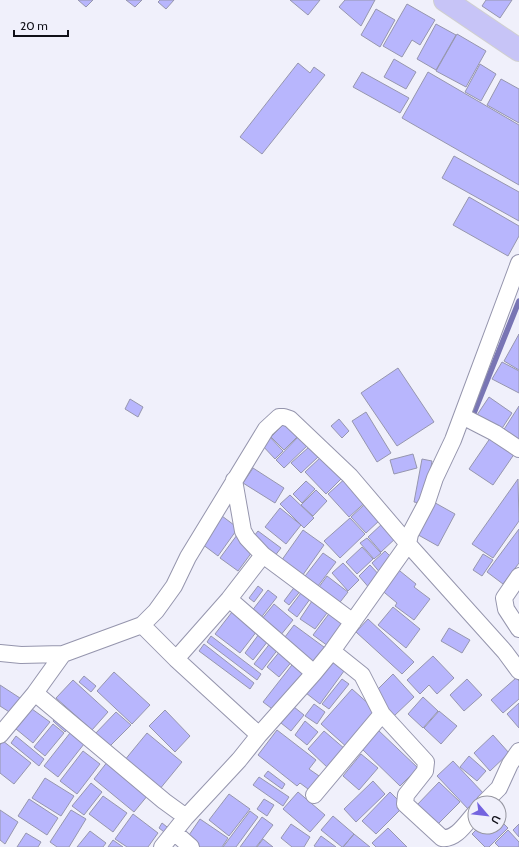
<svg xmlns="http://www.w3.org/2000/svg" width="519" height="847" viewBox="0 0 519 847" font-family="Cabin,sans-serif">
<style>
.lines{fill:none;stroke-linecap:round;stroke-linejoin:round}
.stream{stroke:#7875b4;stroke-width:5.5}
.building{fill:#b8b6fd;stroke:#9696ae}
.street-casing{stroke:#9595ad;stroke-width:18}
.primary-casing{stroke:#cfcfd1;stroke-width:24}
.street{stroke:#fff;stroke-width:16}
.primary{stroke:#c7c4f7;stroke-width:22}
</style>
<rect width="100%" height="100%" fill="#f0f0fb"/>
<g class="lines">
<!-- stream -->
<path class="stream" d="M474,413L519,301"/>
</g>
<!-- building -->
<path class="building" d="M78,0H93L86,7Z
M126,0H142L135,7Z
M160,0H174L166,9L158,2Z
M290,0H320L308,15Z
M345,0H375L361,26L339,7Z
M486,0H512L500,18L482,6Z
M407,4L435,20L420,45L412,40L402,57L383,46Z
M376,9L395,20L380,47L361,35Z
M436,24L456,35L436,70L417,59Z
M457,34L486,51L466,87L436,71Z
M394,59L416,72L406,89L384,77Z
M298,63L310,73L314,67L325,75L262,154L240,137Z
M480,64L496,74L481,101L465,92Z
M362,72L409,98L400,113L353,87Z
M428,72L519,125V185L402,118Z
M501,79L519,89V123L487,105Z
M454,156L519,192V221L442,178Z
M469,197L519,226V236L508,256L453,225Z
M519,334V370L504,361Z
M502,362L519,371V393L492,379Z
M398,368L434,422L397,446L361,393Z
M489,397L512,413L499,433L475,418Z
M130,399L143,407L138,417L125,409Z
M519,406V445L501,434Z
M366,412L391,453L377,462L352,421Z
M339,419L349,431L342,438L331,426Z
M285,423L298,436L284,450L271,437Z
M493,434L517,450L493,485L469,469Z
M269,436L283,451L275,459L261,444Z
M299,436L308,445L284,468L276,460Z
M309,447L318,457L301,473L291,463Z
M413,454L417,468L394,474L390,460Z
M322,456L342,478L326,494L305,472Z
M422,459L432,461L425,504L414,502Z
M253,468L284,488L275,503L243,483Z
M348,476L369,499L349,517L328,494Z
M518,479L519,521L493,558L472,544Z
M306,481L315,489L302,503L293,494Z
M316,490L327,501L313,516L301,505Z
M290,495L314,518L304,528L280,504Z
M430,500L455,514L438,546L413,532Z
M365,504L380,520L366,533L351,517Z
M280,508L301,525L286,544L265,527Z
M222,516L238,528L218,556L202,544Z
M350,518L365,534L340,558L324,541Z
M383,523L397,537L381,552L368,537Z
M519,529V563L503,584L487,572Z
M303,530L324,545L300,579L279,564Z
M258,531L281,548L274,557L251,540Z
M237,535L255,548L238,571L220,558Z
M367,538L381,553L374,559L360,543Z
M362,547L373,559L357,574L346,562Z
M385,551L395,561L381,574L372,563Z
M323,553L336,562L315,590L302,580Z
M483,554L493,560L482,576L473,570Z
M343,563L359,580L348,591L332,573Z
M370,565L383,579L371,590L359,576Z
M395,567L416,584L414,587L430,599L414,620L395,606L397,603L379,588Z
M327,576L348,592L337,606L316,591Z
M296,585L302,589L289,605L284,601Z
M258,586L263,590L254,602L249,598Z
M304,589L313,595L297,617L288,610Z
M268,590L277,597L260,619L251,612Z
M314,598L330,609L315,629L300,619Z
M274,604L293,620L280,636L261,620Z
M393,607L420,629L406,648L378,625Z
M331,611L346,622L328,646L313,635Z
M232,612L257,631L240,653L215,634Z
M368,619L414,662L402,674L356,632Z
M294,625L328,650L316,667L282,641Z
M449,628L470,640L462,653L441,641Z
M259,634L268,641L253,660L245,653Z
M211,636L261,674L257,680L207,642Z
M271,642L279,648L262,670L254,664Z
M204,644L254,683L250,689L199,651Z
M281,650L293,660L279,677L267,667Z
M433,656L454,678L437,694L429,685L420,694L407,680Z
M330,660L344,671L320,704L306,693Z
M295,661L307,670L275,711L263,702Z
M114,672L150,705L132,724L97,691Z
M393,674L414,697L394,716L373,694Z
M84,676L96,686L91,692L79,682Z
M516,678L519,681V699L503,713L491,700Z
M342,679L349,684L329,709L322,704Z
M467,679L482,695L464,711L450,695Z
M73,680L108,712L92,730L56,698Z
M0,685L23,700L14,715L0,706Z
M352,689L380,714L349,749L321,724Z
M423,697L438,711L423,728L408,714Z
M519,703V728L507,714Z
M314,704L325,712L317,724L305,716Z
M294,707L304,715L291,731L281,723Z
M32,709L50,722L33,743L16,729Z
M165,710L190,736L175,752L149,726Z
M439,711L457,726L441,744L424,728Z
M116,712L131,725L108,748L94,735Z
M57,716L69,727L65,732L53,721Z
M305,721L318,732L307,745L295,735Z
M53,724L64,733L45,756L34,747Z
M277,730L316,760L309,769L322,778L312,792L300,783L297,786L258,755Z
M378,730L418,768L400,786L361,748Z
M324,731L345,749L328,768L308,749Z
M70,733L84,744L58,777L44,766Z
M147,733L182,762L159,790L124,761Z
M493,735L509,753L490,771L474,753Z
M16,736L44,759L39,766L11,743Z
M3,741L31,763L14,784L0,773V745Z
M83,751L100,764L77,794L60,781Z
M361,754L378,768L359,790L343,776Z
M469,756L486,771L477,781L460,767Z
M108,761L148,795L134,812L94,779Z
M453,761L485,795L477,803H475V805L469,810L437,776Z
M268,771L285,784L282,789L264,776Z
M259,777L289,797L283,806L253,785Z
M45,778L74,796L61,816L32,798Z
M373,781L385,794L356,822L344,809Z
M439,782L460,802L436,826L416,806Z
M91,783L102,792L84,815L72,806Z
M298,792L325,815L310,832L283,809Z
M390,792L404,806L376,834L362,821Z
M229,794L250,809L229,836L209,820Z
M103,796L127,813L113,832L89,814Z
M29,799L58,818L47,835L18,816Z
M264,799L274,805L267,816L257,809Z
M0,810L18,822L5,844L0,840Z
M71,810L86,819L69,847H57L50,842Z
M250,811L258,817L236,847H223Z
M133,814L158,833L148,847H127L115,839Z
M333,816L354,834L343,847H342L321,830Z
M262,817L273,825L256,847H240Z
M200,819L228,838L222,847H199L187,838Z
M499,819L508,828L489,847H485L472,834L479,827H499Z
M162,823L171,830L168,835L159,828Z
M291,824L310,837L304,847H292L281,838Z
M519,824V837L513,830Z
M388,828L407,847H376L372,843Z
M508,830L519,842V847H499L495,843Z
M90,831L106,843L103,847H77Z
M26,833L41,842L38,847H17Z
M354,834L370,847H343Z
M321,836L336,847H316L314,846Z
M263,839L273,847H257Z
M113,840L123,847H108Z"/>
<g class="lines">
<defs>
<path id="street" d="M462,416L495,433L519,449
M234,480L243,531L247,538L263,555L353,622
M519,576L504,598L506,609L519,629
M229,599L314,673
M142,625L176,659L259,735
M332,651L362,675L382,714L426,762L425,771L406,795L405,804L442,838C456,840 466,823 475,813
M0,653L21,655L63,654L142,625L156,611L174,586L188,557L266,429L279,417H284L290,419L350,476L408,544L505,652L519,671
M176,659L229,599L263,555
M35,693L63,654
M0,735L35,693L164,801L186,817
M314,795L382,714
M484,803L499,788L510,764L519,751
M174,832L191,847
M162,847L186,817L239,760L259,735L314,673L332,651L408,544L410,534L427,502L435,478L453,440L519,263"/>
<path id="primary" d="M445,0L519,50"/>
</defs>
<!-- street casing -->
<use href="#street" class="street-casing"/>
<!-- primary casing -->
<use href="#primary" class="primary-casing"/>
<!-- street -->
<use href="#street" class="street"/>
<!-- primary -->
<use href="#primary" class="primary"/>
</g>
<!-- north arrow -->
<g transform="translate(487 815) rotate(118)"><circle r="19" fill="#f0f0fb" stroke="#9696a0"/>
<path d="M0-3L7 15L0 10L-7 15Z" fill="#7464df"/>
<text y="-6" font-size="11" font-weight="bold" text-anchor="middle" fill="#101018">U</text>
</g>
<!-- scale -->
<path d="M14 30v6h54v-6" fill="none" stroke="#101018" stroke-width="2"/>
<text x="20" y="30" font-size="12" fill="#101018" stroke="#f0f0fb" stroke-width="3" paint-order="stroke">20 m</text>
</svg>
